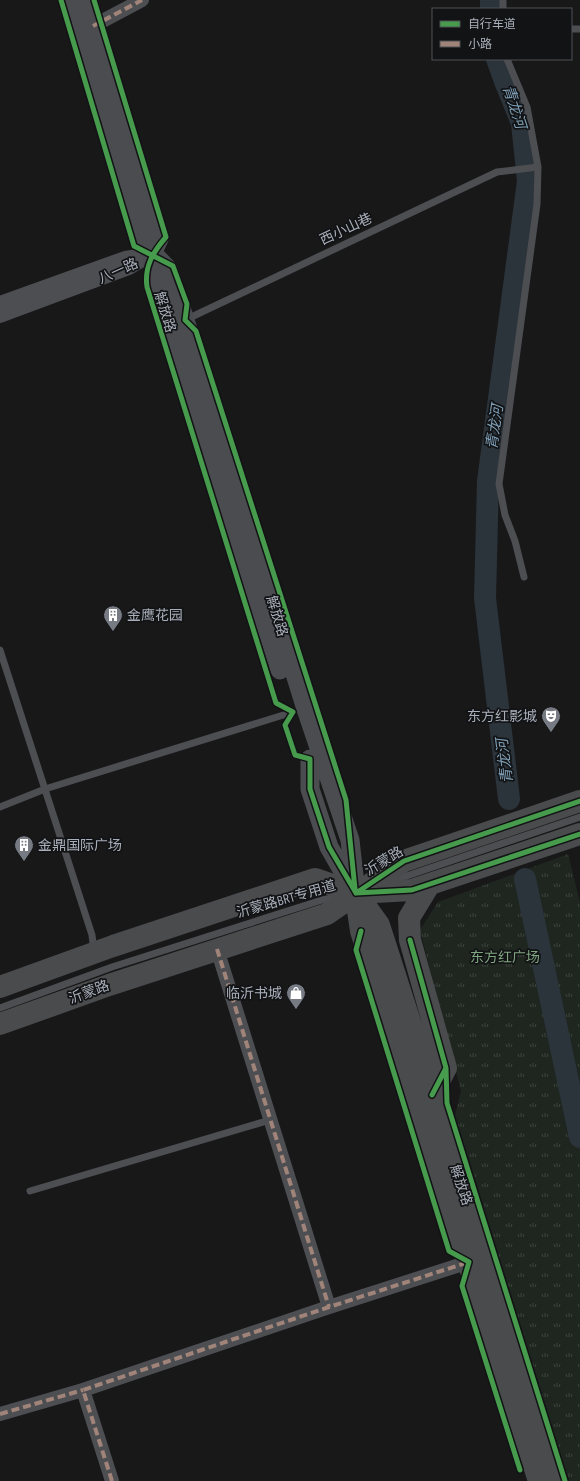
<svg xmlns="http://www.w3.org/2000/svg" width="580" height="1481" viewBox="0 0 580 1481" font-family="'Sofia Sans Condensed','Noto Sans SC',sans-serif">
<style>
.park{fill:url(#park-tufts)}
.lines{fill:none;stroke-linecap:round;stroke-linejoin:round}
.river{stroke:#2b343b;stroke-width:22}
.lane{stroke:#4c4e52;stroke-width:7}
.street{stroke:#4c4e52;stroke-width:14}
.secondary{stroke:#4b4c50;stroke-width:19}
.primary{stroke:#4a4b4d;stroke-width:22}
.quiet{stroke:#a18479;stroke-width:4;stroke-dasharray:8 4;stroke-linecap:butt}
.cycleway-casing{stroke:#121315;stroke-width:8}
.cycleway{stroke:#469c4c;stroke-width:5}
.labels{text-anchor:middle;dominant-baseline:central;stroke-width:3.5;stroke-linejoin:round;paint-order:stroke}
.street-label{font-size:14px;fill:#a9afba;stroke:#121315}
.poi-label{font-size:14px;fill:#a9afba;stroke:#121315;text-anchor:start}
.park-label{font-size:14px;fill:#80a581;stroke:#121315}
.water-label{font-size:15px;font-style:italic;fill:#7f9fb6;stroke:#121315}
</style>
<defs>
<pattern id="park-tufts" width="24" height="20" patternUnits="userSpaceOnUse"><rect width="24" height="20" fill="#1e261f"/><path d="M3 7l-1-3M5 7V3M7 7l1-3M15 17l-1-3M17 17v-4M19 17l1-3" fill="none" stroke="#3c433d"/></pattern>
</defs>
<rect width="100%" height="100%" fill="#181819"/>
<!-- park -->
<path class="park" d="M568,854L580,902V1481H569L455,1115L461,1091L420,930L438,902Z"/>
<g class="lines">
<!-- river -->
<path class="river" d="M491,9V0
M497,59L505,81L522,123L528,181L488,481L485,598L509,799
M525,879L580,1137"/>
<!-- lane -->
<path class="lane" d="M503,9V0
M571,29H580
M185,320L497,172L538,167L527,107L507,59
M524,577L515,541L505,515L499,484L537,204L538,167
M0,650L92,935L94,951
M0,807L45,789L293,712
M389,882L580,817
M0,1008L112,967L322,900L341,896
M30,1191L270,1120"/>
<!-- street -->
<path class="street" d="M93,26L142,0
M0,303L125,258L145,255
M0,316L129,268L152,254
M217,949L329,1307
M0,1414L83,1390
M112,1481L83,1390L329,1307L469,1262"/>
<!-- secondary -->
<path class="secondary" d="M71,0L143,243L168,269L185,320L305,706L350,840L356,893
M86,0L159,239L152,254L154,276L280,670
M310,759V789L329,847L352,887"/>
<!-- primary -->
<path class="primary" d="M429,885L409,918L410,940L446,1068L432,1095
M356,893L379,925L557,1481
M356,897L361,931L539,1481
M0,987L113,946L315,879L356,893L412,890L580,834
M0,1024L109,985L327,914L404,861L580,801"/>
<!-- quiet -->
<path class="quiet" d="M93,26L142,0
M217,949L329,1307
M0,1414L83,1390
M112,1481L83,1390L329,1307L469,1262"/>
<defs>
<path id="cycleway" d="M61,0L134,246L173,266L187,304L185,320L196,331L346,800L355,889
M94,0L166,237C153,252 144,267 147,287L276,703L293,712L285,725L295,755L310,759V789L329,847L356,893
M356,893L404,861L580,801
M356,893L412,890L580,834
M361,931L356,950L449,1251L469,1262L462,1286L520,1470
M410,940L446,1068L432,1095
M446,1068L447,1103L565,1481"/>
</defs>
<!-- cycleway casing -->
<use href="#cycleway" class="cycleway-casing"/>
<!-- cycleway -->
<use href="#cycleway" class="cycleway"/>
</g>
<!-- icons -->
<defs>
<symbol id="building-pin" viewBox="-11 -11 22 30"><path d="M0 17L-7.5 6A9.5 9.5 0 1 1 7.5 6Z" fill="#767a82" stroke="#121315"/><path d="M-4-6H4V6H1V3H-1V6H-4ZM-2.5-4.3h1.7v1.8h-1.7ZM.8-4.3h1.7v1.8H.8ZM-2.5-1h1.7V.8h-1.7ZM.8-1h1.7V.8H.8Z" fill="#fff"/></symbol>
<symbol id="theatre-pin" viewBox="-11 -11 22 30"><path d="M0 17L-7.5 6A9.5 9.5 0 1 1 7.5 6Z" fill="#767a82" stroke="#121315"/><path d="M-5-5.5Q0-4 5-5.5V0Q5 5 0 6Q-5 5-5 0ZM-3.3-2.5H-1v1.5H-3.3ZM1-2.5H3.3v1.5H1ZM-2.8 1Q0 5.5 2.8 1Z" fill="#fff"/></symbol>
<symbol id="shop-pin" viewBox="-11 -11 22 30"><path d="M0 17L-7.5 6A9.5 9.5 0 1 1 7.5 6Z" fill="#767a82" stroke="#121315"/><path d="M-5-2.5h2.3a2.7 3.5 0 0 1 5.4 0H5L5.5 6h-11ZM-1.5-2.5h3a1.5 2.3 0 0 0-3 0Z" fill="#fff"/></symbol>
</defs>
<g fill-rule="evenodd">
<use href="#building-pin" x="102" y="604" width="22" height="30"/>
<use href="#theatre-pin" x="540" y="705" width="22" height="30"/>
<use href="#building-pin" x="13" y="834" width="22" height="30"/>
<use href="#shop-pin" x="285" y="982" width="22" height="30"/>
</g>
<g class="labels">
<!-- street labels -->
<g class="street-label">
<text transform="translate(346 229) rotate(-25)">西小山巷</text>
<text transform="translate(118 271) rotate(-24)">八一路</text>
<text transform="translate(165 312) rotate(73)">解放路</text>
<text transform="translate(277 616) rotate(73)">解放路</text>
<text transform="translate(384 861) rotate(-31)">沂蒙路</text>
<text transform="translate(286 899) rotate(-16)">沂蒙路BRT专用道</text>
<text transform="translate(89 992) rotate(-20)">沂蒙路</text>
<text transform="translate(461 1185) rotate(72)">解放路</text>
</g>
<!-- poi labels -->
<g class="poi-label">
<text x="127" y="615">金鹰花园</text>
<text x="537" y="716" text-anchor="end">东方红影城</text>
<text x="38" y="845">金鼎国际广场</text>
<text x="282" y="993" text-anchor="end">临沂书城</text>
</g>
<!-- park labels -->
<g class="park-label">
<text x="505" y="957">东方红广场</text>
</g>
<!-- water labels -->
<g class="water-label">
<text transform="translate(514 107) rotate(72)">青龙河</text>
<text transform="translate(495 427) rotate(-82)">青龙河</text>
<text transform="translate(505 761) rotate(-97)">青龙河</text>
</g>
</g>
<!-- legend -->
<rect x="432" y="8" width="140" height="52" fill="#121315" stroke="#4e5157"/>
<rect x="440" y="21" width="20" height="6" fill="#469c4c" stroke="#4e5157"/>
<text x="468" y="28" font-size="12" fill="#a9afba">自行车道</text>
<rect x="440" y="41" width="20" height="6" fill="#a18479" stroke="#4e5157"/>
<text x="468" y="48" font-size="12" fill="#a9afba">小路</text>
</svg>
